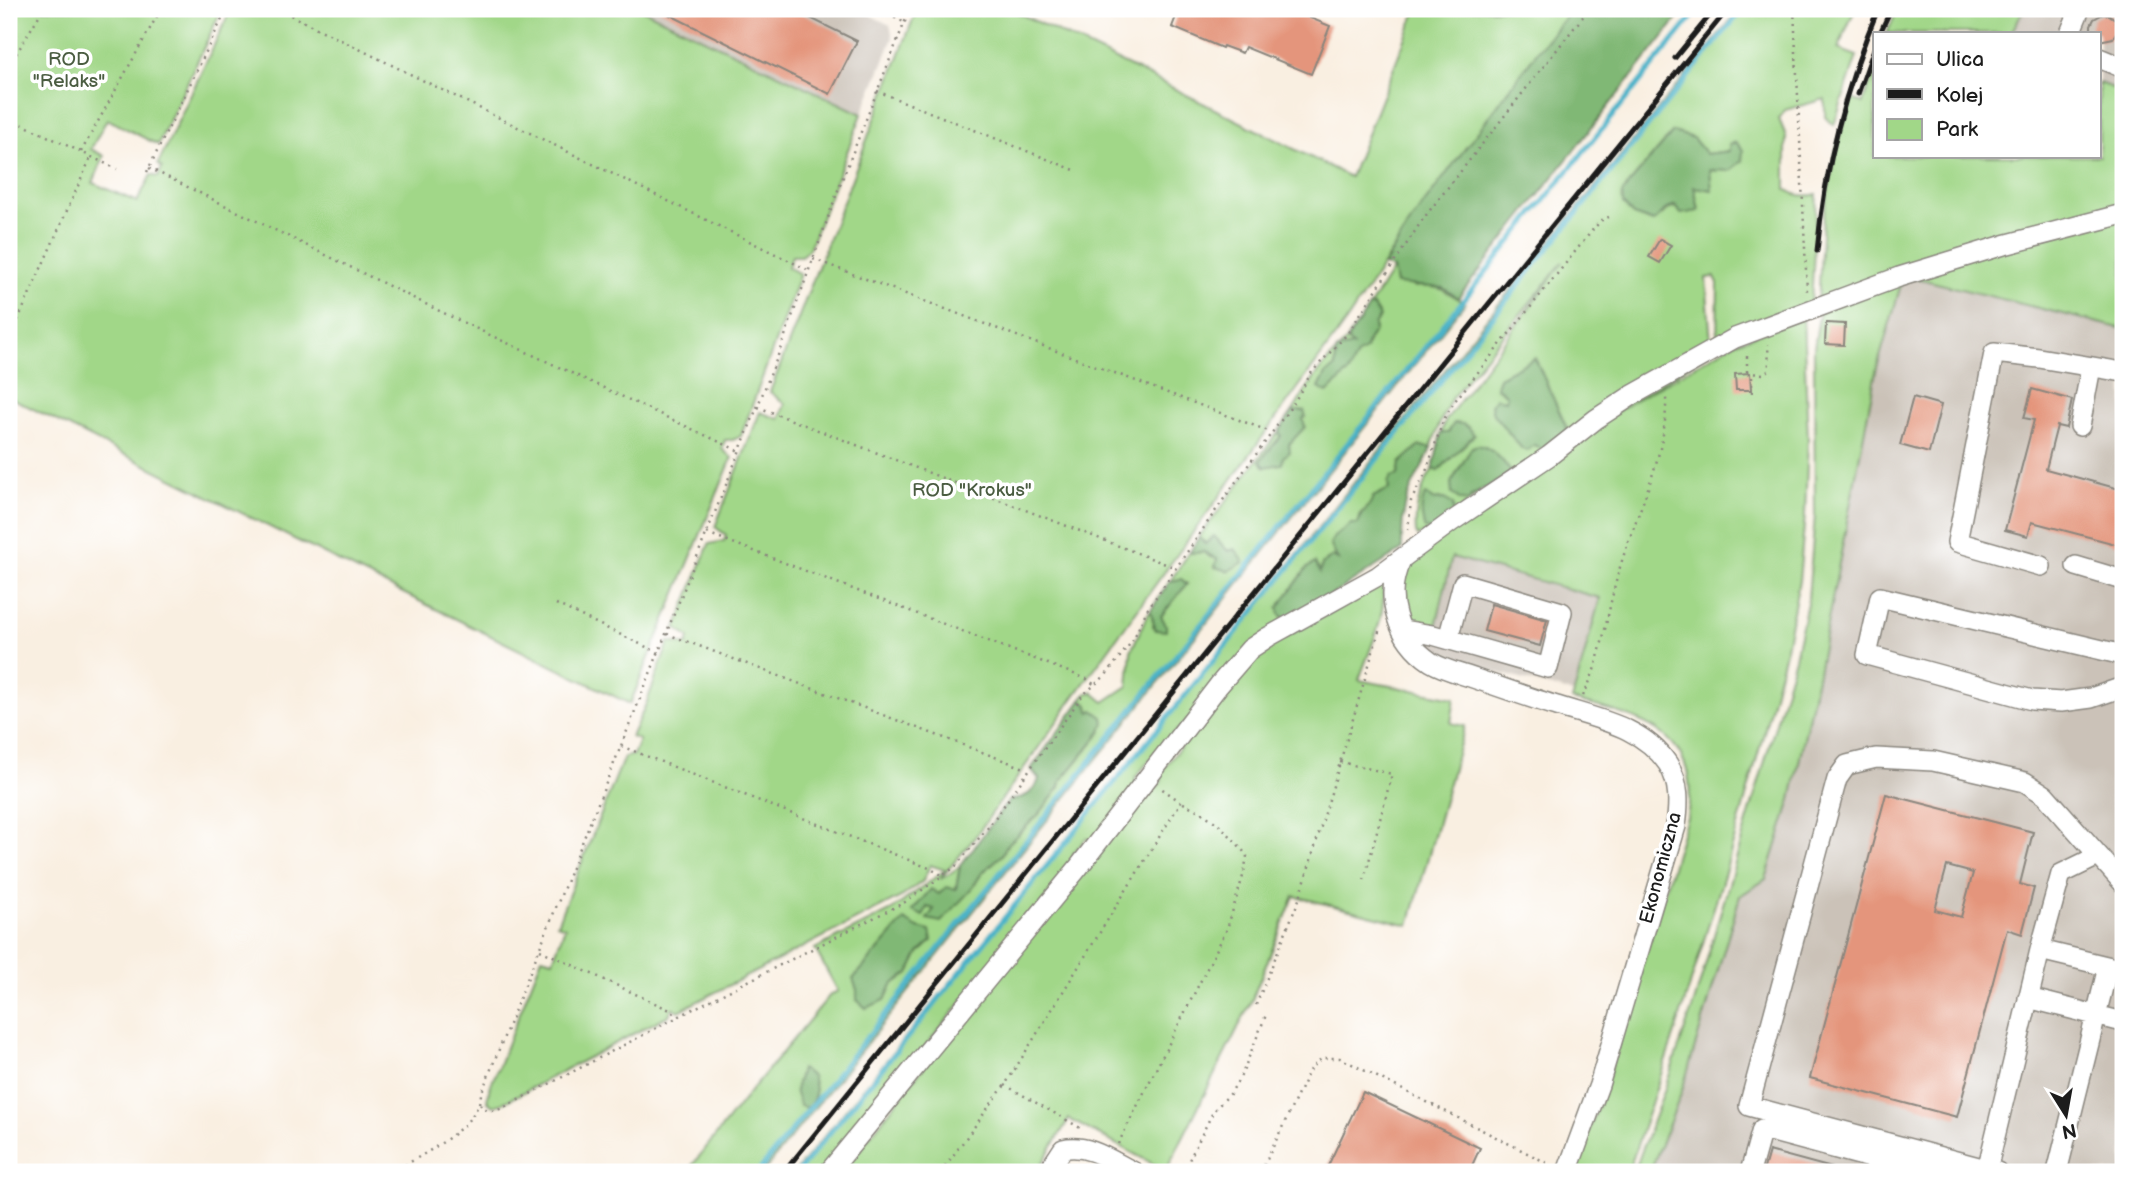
<svg xmlns="http://www.w3.org/2000/svg" width="2132" height="1181" viewBox="0 0 2132 1181" font-family="'Balsamiq Sans',sans-serif">
<style>
.industrial{fill:#cbc2b8}
.green{fill:#a1d788;stroke:#5e7a52;stroke-width:2;fill-rule:evenodd}
.forest{fill:#80b874;stroke:#4e6a48;stroke-width:2}
.lines{fill:none;stroke-linecap:round;stroke-linejoin:round}
.stream{stroke:#4ab2c9;stroke-width:5}
.building{fill:#e4957c;fill-rule:evenodd}
.minor-casing{stroke:#8a867e;stroke-width:22}
.path{stroke:#8a867e;stroke-width:2.5;stroke-dasharray:2 5;stroke-linecap:butt}
.minor{stroke:#fff;stroke-width:19}
.rail{stroke:#1c1c1c;stroke-width:5}
.labels{text-anchor:middle;dominant-baseline:central;stroke-width:7;stroke-linejoin:round;paint-order:stroke}
.park-label{font-size:19px;fill:#4b5d42;stroke:#fff}
.street-label{font-size:19px;fill:#1c1c1c;stroke:#fff}
</style>
<rect width="100%" height="100%" fill="#fff"/>
<filter id="ink" filterUnits="userSpaceOnUse"><feTurbulence type="fractalNoise" baseFrequency=".0143" numOctaves="2"/><feDisplacementMap in="SourceGraphic" scale="14" xChannelSelector="R" yChannelSelector="G"/><feConvolveMatrix kernelMatrix="1 2 1 2 8 2 1 2 1" color-interpolation-filters="sRGB"/></filter>
<filter id="wash" filterUnits="userSpaceOnUse"><feTurbulence type="fractalNoise" baseFrequency=".00686" numOctaves="4" result="noise"/><feDisplacementMap in="SourceGraphic" scale="28" xChannelSelector="R" yChannelSelector="G"/><feGaussianBlur stdDeviation="1.57" result="paint"/><feColorMatrix in="noise" values="0 0 0 0 0 0 0 0 0 0 0 0 0 0 0 0 0 1.4 0 .05"/><feComposite in="paint" operator="in"/></filter>
<g filter="url(#wash)">
<rect width="100%" height="100%" fill="#f9efe1"/>
<!-- industrial -->
<path class="industrial" d="M641,9H858L890,25L893,38L862,114Z
M2024,9H2123V92L2099,83V33H2011Z
M1904,275L2123,329V1172H1650L1681,1094L1740,895L1766,879L1791,800L1818,673L1876,371Z
M1451,557L1601,598L1573,693L1429,654Z"/>
<!-- green -->
<path class="green" d="M9,9H222L158,145L107,119L91,149L104,156L93,183L137,202L151,175L158,177L162,168L158,164L231,9H641L862,114L809,249L801,256H792L788,267L800,274L741,436L733,440H725L722,449L732,458L630,704L362,573L9,397Z
M917,9H1010L1139,71L1350,177L1417,9H1572L1540,48L1412,220L1348,319L1087,679L973,840L940,879L948,875L960,866L956,889L940,895L927,907L935,909L971,890L982,873L1002,855L1007,845L1039,814L1060,787L1061,781L1101,732L1087,704L1081,700L1087,693L1092,692L1104,702L1128,686L1131,651L1147,615L1150,611L1153,615V626L1163,622L1161,616L1187,584L1181,579L1170,581L1189,553L1204,552L1210,557L1243,562L1235,549C1223,553 1207,547 1199,537L1279,431L1283,457L1303,418L1304,411H1293C1308,384 1325,362 1347,340L1354,346C1342,360 1328,372 1319,388L1327,392L1349,372L1357,354L1366,349L1368,341L1375,331L1373,307H1369L1393,269L1413,287C1438,284 1445,290 1465,303L763,1172H687L753,1088L830,995L838,991L815,949L892,910L945,870L930,865L923,881L903,896L679,1011L672,1008L669,1015L501,1104L493,1106L487,1101L489,1090L542,957L553,960L565,927L557,924L624,757L633,755L639,740L631,737L646,704L669,642L687,645L689,638L676,628L709,544L724,541L726,535L715,527L760,412L779,419L785,404L770,392ZM932,941L919,953L909,973L892,984L885,1000H857V990Z
M1740,9H1855L1838,49L1857,56L1834,125L1825,117V99L1785,110L1779,119L1786,136V189C1794,196 1807,197 1817,194L1811,306L1736,334L1511,481C1504,461 1501,458 1484,446L1472,447L1451,483L1457,497L1461,500L1479,493L1441,527L1444,499L1432,500L1433,531L1418,536L1416,533C1414,509 1420,489 1433,469L1438,471L1474,435L1452,427L1448,433H1441L1446,420L1563,262L1451,399L1439,425L1431,448L1419,446L1389,490L1361,513L1358,525L1339,561L1320,573L1291,621L1160,747L1135,778L1136,786L1093,843L1086,838L1073,854L1079,859L822,1172H795L1185,696L1391,436ZM1673,132L1693,138L1706,154L1729,151L1716,171L1710,169L1694,187L1699,210C1675,205 1672,204 1653,222L1633,215L1629,184ZM1715,277L1718,283L1717,341L1711,343L1706,278Z
M1898,9H2024L2011,33H1887Z
M1875,69V156H2099V83L2123,92V329L1904,275L1818,303L1823,218L1838,141L1852,99L1863,103Z
M1902,281L1876,371L1818,673L1791,800L1766,879L1740,896L1681,1094L1650,1172H1634L1664,1091L1695,1000L1795,658L1808,598L1815,515L1814,348L1820,310Z
M1803,317L1808,439L1805,515L1799,581L1786,648L1765,729L1726,869L1676,1030L1628,1172H1573L1603,1094L1687,817C1704,731 1638,717 1572,700L1600,598L1452,557L1435,631L1404,624L1400,614L1403,564L1606,417L1736,342Z
M1382,584C1389,612 1368,653 1359,680L1455,698L1451,723L1465,726L1409,925L1294,896L1251,1002L1166,1171L1069,1119L1037,1172H842L950,1033L1149,788H1156L1162,781L1160,773L1254,654Z"/>
<!-- forest -->
<path class="forest" d="M1572,9H1685L1458,298L1443,288L1396,284L1393,269L1384,265L1412,220L1540,48Z
M1673,132L1693,138L1706,154L1729,151V145L1736,142L1743,150L1742,161L1729,171L1710,170L1712,190L1694,187L1699,211L1681,214L1675,205L1665,210L1654,222L1633,215L1623,204L1622,194L1629,184Z
M1373,306L1380,317L1374,325L1375,331L1368,341L1366,349L1357,355L1349,372L1327,393L1319,388L1326,374L1335,368L1336,352L1343,348L1353,346L1347,340L1369,307Z
M1535,358L1569,433L1545,451L1534,445L1527,451L1522,449L1493,414L1491,404L1496,398L1506,400L1507,395L1496,387L1499,377Z
M1293,411H1304L1306,417L1303,418L1305,427L1289,444L1290,452L1283,457L1282,464L1265,467L1260,461L1281,436L1279,431Z
M1454,423C1464,423 1469,426 1474,435L1438,471L1433,469L1441,433H1448Z
M1478,445C1493,448 1504,461 1512,474L1471,496L1469,501L1461,500L1452,494L1451,483L1472,447Z
M1419,446L1431,448C1425,465 1413,481 1407,499C1402,515 1402,533 1402,550L1291,621L1281,616L1278,608L1307,568L1315,563L1320,572L1322,564L1332,557L1338,560L1330,544L1334,537L1351,524H1358C1362,511 1369,509 1373,497L1389,489L1388,483L1391,477L1398,475L1400,463Z
M1426,494L1432,500L1444,499L1453,504L1454,517L1433,531L1425,529C1421,517 1419,505 1426,494Z
M1214,536L1228,551L1235,549L1244,562L1228,571L1215,567L1217,559L1204,552L1189,553L1199,537L1205,544Z
M1181,579L1187,584L1161,616L1166,625V631L1156,630C1151,624 1154,617 1150,611L1170,581Z
M1081,700L1087,704L1090,712L1093,710L1103,717L1104,723L1101,732L1061,781L1060,787L1039,814L1007,845L1002,855L982,873L971,890L941,922L927,919L934,909L927,907L923,916L912,911L931,889L939,894L946,887L956,889L960,866L1009,800C1024,798 1034,794 1039,779L1031,769Z
M904,920L918,928L930,931L932,941L919,953L909,973L892,985L885,1000L866,1008L857,1000V990L853,979Z
M801,1069L812,1076C816,1090 818,1097 807,1108L800,1106L795,1090Z"/>
<g class="lines">
<!-- stream -->
<path class="stream" d="M758,1172L1699,9
M798,1172L1743,9"/>
</g>
<g id="blocks">
<!-- building -->
<path class="building" d="M658,9H792L857,41L830,94Z
M1179,9H1288L1330,26L1311,74L1245,47L1242,53L1223,46L1222,48L1172,27Z
M2103,14L2109,15L2115,19L2118,29L2113,38L2099,41V33H2091V25L2094,19Z
M1660,239L1671,245L1660,263L1649,257Z
M1826,323L1845,324L1844,345L1825,344Z
M1750,373L1751,390H1736L1735,374Z
M2032,389L2072,400L2066,428L2057,426L2046,469L2123,490V546L2032,522L2028,536L2005,530L2034,420L2024,418Z
M1913,397L1941,405L1929,453L1900,445Z
M1491,604L1547,620L1540,646L1484,631Z
M1886,794L2033,832L2020,884L2034,888L2022,934L2007,929L1957,1117L1810,1078ZM1947,866L1973,873L1961,917L1935,910Z
M1363,1092L1480,1148L1469,1172H1325Z
M1769,1151L1832,1168L1831,1172H1763Z"/>
</g>
</g>
<g filter="url(#ink)">
<use href="#blocks" fill-opacity="0" stroke="#8a867e" stroke-width="2"/>
<g class="lines">
<defs>
<path id="minor" d="M2070,33L2080,9
M2099,58L2123,68
M2080,426L2091,367
M1401,560C1383,597 1397,639 1431,662C1444,670 1462,674 1476,679C1503,688 1530,698 1557,706C1596,719 1643,726 1668,764C1680,783 1679,804 1676,826L1599,1085L1567,1172
M2041,566L1957,542L1994,353L2039,358L2123,372
M2076,566L2123,580
M1403,630L1433,635L1548,668L1562,612L1463,583L1448,639
M2123,655L1880,597L1867,655L2032,700L2061,702L2091,698L2123,687
M2040,950L2123,970
M2028,998L2123,1022
M1987,1170L2040,950L2061,874L2098,856
M829,1172L1078,868L1219,685L1250,649L1268,637L1378,576L1451,522L1549,456L1596,419L1631,396L1735,338L1899,277L2004,245L2123,214
M1048,1172L1063,1149C1088,1143 1112,1161 1134,1172
M1750,1172L1762,1129L1923,1172
M1997,1172L1749,1106L1837,779L1847,765L1876,758L1933,761L2025,782L2045,795L2123,883
M2057,1172L2108,967"/>
</defs>
<!-- minor casing -->
<use href="#minor" class="minor-casing"/>
<!-- path -->
<path class="path" d="M278,9L808,270
M875,9L904,22
M1794,9L1807,292
M9,66L43,9
M877,91L1077,171
M9,118L117,169
M81,152L161,9
M149,168L460,321L739,451
M147,172L227,9
M813,259L1271,432
M9,347L13,331L91,157
M1747,372V354
M1747,373L1764,374L1769,370L1768,344
M1752,393V372
M758,407L1176,568
M1408,530L1411,501L1426,472L1443,421L1454,402L1595,227L1602,220L1609,217
M707,533L1087,679L1095,685
M556,604L659,653
M667,634L1027,769
M1583,696C1602,660 1606,617 1617,578C1632,520 1668,458 1666,397
M621,746L929,868L942,875
M1340,762L1392,774L1363,884
M540,950L670,1010L678,1017
M1256,1005L1300,897L1380,628
M1005,1085L1084,1130
M480,1104C487,1112 493,1112 503,1108L697,1007L905,902L955,867L990,825L1082,696L1106,675L1133,640L1147,610L1230,490L1293,404L1312,372L1348,333L1423,219L1589,9
M1118,1144L1227,929L1244,873L1247,856C1228,830 1210,815 1181,802
M393,1172C419,1156 478,1129 481,1094L777,358L841,182L910,9
M941,1172L1005,1085L1181,802L1161,788
M1183,1172L1214,1110L1230,1094L1242,1074L1266,1015
M1261,1172L1310,1069L1322,1058H1340L1551,1165"/>
<!-- minor -->
<use href="#minor" class="minor"/>
<!-- rail -->
<path class="rail" d="M1880,33L1891,9
M1675,58L1715,9
M1858,94L1875,46
M1817,251C1825,167 1845,87 1878,9
M784,1172L1728,9"/>
</g>
</g>
<g class="labels">
<!-- park labels -->
<g class="park-label">
<text x="69" y="59">ROD<tspan x="69" dy="22">"Relaks"</tspan></text>
<text x="972" y="490">ROD "Krokus"</text>
</g>
<!-- street labels -->
<g class="street-label">
<text transform="translate(1661 868) rotate(-75)">Ekonomiczna</text>
</g>
</g>
<!-- margin -->
<rect width="2132" height="1181" fill="none" stroke="#fff" stroke-width="35"/>
<!-- legend -->
<rect x="1873" y="32" width="228" height="126" fill="#ffffff" stroke="#a4a4a4" stroke-width="2"/>
<rect x="1887" y="54" width="35" height="10" fill="#ffffff" stroke="#a4a4a4" stroke-width="2"/>
<text x="1936" y="66" font-size="21" fill="#1c1c1c">Ulica</text>
<rect x="1887" y="89" width="35" height="10" fill="#1c1c1c" stroke="#a4a4a4" stroke-width="2"/>
<text x="1936" y="102" font-size="21" fill="#1c1c1c">Kolej</text>
<rect x="1887" y="119" width="35" height="21" fill="#a1d788" stroke="#a4a4a4" stroke-width="2"/>
<text x="1936" y="136" font-size="21" fill="#1c1c1c">Park</text>
<!-- north arrow -->
<g transform="translate(2066 1115) rotate(169)" stroke="#ffffff" stroke-width="5" paint-order="stroke">
<path d="M0-5L12 26L0 18L-12 26Z" fill="#1c1c1c"/>
<text y="-10" font-size="19" font-weight="bold" text-anchor="middle" fill="#1c1c1c">N</text>
</g>
</svg>
